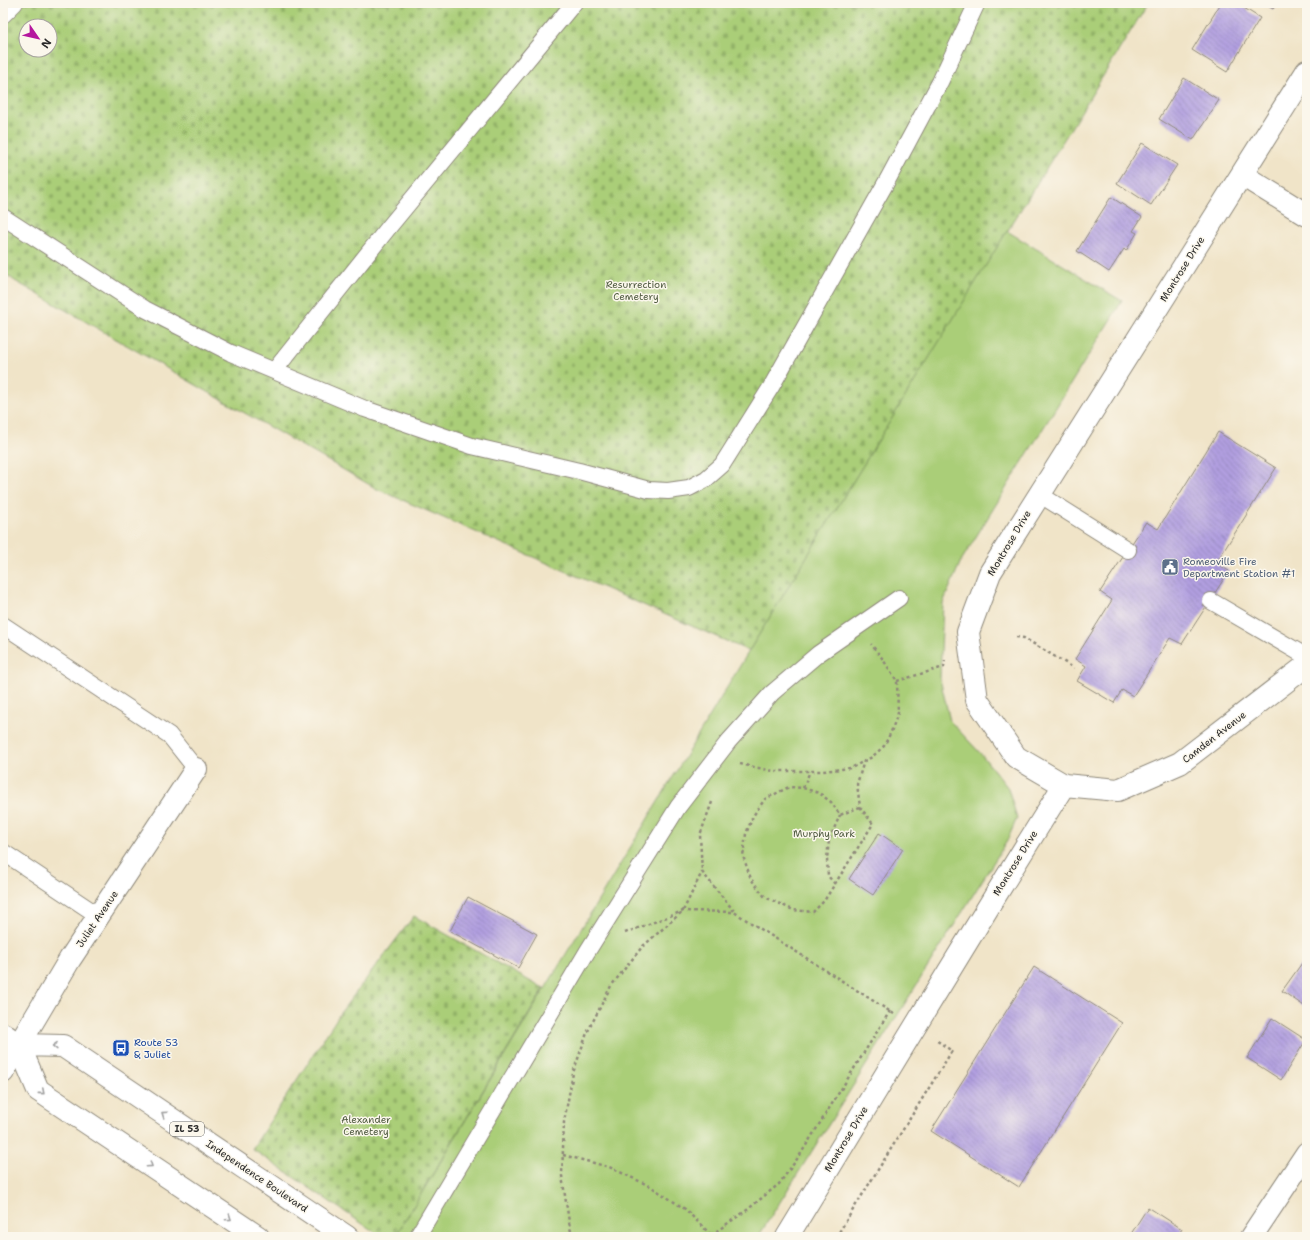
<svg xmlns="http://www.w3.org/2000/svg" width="1310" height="1240" viewBox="0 0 1310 1240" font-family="'Shantell Sans',sans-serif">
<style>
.cemetery{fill:url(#cemetery-stones);stroke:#6a7c52;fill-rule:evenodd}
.park{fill:#aace78;stroke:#6a7c52}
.building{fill:url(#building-back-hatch)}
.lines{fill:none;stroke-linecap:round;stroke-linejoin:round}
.service-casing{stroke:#8e887a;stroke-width:18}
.minor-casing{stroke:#8e887a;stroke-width:24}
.primary-casing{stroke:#8e887a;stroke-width:24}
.path{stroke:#8e887a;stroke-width:2.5;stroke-dasharray:3 3;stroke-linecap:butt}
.service{stroke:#fff;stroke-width:16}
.minor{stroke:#fff;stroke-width:22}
.primary{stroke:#fff;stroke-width:22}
.oneway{stroke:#a0a0a0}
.labels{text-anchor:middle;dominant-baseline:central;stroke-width:3;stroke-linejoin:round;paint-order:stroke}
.shield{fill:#fbf7ec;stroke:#696865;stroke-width:1}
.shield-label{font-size:9px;font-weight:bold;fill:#2b2b2b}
.street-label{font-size:10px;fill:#2b2b2b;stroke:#fbf7ec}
.park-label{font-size:10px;fill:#515c42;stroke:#fbf7ec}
.service-label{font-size:10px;fill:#4e5e75;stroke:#fbf7ec;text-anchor:start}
.transit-label{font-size:10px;fill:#164399;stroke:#fbf7ec;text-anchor:start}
</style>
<defs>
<pattern id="cemetery-stones" width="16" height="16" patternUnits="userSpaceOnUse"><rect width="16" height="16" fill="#aace78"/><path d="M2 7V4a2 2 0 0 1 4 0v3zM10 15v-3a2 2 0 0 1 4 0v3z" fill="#92b168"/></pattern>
<pattern id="building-back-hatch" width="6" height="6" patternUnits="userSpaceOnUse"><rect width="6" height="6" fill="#b19fe0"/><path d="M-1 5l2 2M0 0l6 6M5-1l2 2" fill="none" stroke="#9082b6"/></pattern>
</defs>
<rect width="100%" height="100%" fill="#fbf7ec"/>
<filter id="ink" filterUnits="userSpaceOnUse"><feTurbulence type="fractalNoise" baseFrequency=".025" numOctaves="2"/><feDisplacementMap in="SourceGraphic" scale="8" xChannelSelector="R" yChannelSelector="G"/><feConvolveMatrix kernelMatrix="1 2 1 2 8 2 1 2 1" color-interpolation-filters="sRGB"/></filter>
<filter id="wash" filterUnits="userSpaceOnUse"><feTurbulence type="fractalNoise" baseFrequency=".012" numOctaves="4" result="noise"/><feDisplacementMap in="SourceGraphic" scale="16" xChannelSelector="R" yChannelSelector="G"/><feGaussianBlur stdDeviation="0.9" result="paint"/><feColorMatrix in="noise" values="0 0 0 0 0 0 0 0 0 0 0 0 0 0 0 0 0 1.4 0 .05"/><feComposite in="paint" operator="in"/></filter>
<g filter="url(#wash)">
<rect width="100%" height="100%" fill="#f0e4c8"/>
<!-- cemetery -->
<path class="cemetery" d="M3,3H1148L749,651L377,489L15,281L3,272ZM26,26H50V50H26Z
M414,916L544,989L395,1237H382L252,1149L341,1012Z"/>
<!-- park -->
<path class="park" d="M1007,231L1122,301L961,561L943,603L940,679L950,721L981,754L1008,788L1017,818L1007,841L758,1237H395L749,651Z"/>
<g id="blocks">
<!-- building -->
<path class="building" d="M1221,3H1236L1260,18L1227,72L1192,50Z
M1263,3H1277L1273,9Z
M1184,78L1219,100L1193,140L1159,119Z
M1142,143L1177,165L1151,205L1117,183Z
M1111,197L1142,217L1133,231L1137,233L1126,251L1124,249L1109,272L1077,251Z
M1218,432L1276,468L1216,563L1229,571L1182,644L1170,638L1133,696L1122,690L1114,703L1077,681L1086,666L1075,659L1112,600L1100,592L1146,522L1158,529Z
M879,833L903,849L873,895L849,879Z
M468,897L537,934L518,968L450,931Z
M1307,956V1008L1282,991Z
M1034,967L1122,1023L1019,1187L931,1131Z
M1272,1018L1306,1040L1281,1080L1247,1058Z
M1148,1207L1182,1229L1177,1237H1129Z"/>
</g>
</g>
<g filter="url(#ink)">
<use href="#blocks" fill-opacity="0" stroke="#8e887a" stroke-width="1"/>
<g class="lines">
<defs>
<path id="service" d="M3,15L15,3
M3,217L145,309L231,353L365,409L472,446L579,471L649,490L668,491L689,488L706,479L722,465L771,387L888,179L940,82L977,3
M274,371L389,227L574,3
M1039,494L1128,550
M1211,601L1307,657
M3,625L169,735L196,769
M3,852L99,916
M417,1237L587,952L678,807L728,742L772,693L818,654L899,598"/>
<path id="minor" d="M1307,71L990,573L968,632L977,700L1016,757L1064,785L1118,790L1180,763L1302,669L1307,667
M1242,175L1307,215
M3,1072L70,959L196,769
M787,1237C879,1086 970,935 1064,785
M1251,1237L1307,1153"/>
<path id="primary" d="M3,1034L19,1045L63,1046L347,1237
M19,1045L38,1090L258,1237"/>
</defs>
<!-- service casing -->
<use href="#service" class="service-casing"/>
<!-- minor casing -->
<use href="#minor" class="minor-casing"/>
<!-- primary casing -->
<use href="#primary" class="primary-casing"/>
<!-- path -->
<path class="path" d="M1016,637L1024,638L1074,668
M897,681L944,667L945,661
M740,764L773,771H823L851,768L872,757L884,746L891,732L898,713L897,681L882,658L871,644
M803,788L810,771
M712,802L700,835L702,872L734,911
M860,807L840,815L831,802L819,793L803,788L789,787L765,799L753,816L746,834L743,856L751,879L765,897L793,910L813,912L824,901L873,824L860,807L857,784L864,761
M835,884L828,876L827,859L829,840L840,815
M625,933L683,911L734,912L894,1014
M563,1155L609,1167L650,1186L685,1209L711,1235L707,1237
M711,1235L747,1210L779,1184L800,1155L890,1011
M573,1237L570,1228L562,1176L564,1122L573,1073L587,1033L611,986L642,947L683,911L702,872
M836,1237L952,1051L936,1040"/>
<!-- service -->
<use href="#service" class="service"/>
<!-- minor -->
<use href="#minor" class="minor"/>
<!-- primary -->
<use href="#primary" class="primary"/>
</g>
<!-- one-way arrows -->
<defs><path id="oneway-chevron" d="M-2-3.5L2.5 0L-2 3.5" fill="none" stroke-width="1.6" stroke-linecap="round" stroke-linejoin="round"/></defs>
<g class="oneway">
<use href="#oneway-chevron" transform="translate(55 1046) rotate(-179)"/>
<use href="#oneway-chevron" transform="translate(42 1092) rotate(41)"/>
<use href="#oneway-chevron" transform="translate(164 1114) rotate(-146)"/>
<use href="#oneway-chevron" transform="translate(150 1165) rotate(34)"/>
<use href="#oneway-chevron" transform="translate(229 1218) rotate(34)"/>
</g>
</g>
<!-- icons -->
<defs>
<symbol id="civic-square" viewBox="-11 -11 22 22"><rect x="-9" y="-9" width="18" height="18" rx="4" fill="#5c6f8a" stroke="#fbf7ec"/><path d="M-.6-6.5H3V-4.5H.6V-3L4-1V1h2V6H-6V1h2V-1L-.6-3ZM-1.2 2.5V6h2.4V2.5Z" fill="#fff"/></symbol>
<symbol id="bus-square" viewBox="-11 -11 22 22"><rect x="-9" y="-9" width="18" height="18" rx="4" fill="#1a4fb4" stroke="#fbf7ec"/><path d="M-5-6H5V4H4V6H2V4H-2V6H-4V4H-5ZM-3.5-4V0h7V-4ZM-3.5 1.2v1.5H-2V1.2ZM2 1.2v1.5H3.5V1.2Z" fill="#fff"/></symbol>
</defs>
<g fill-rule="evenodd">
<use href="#civic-square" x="1160" y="557" width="20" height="20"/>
<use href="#bus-square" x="111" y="1038" width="20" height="20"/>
</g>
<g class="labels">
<!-- shield labels -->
<rect class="shield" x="170" y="1122" width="34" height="14" rx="3"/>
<g class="shield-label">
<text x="187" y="1129">IL 53</text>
</g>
<!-- street labels -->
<g class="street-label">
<text transform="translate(1182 269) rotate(-58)">Montrose Drive</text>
<text transform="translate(1009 543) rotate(-59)">Montrose Drive</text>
<text transform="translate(1214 737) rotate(-38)">Camden Avenue</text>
<text transform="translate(1015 863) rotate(-58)">Montrose Drive</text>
<text transform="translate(97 919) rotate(-56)">Juliet Avenue</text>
<text transform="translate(846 1139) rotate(-59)">Montrose Drive</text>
<text transform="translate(257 1176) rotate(34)">Independence Boulevard</text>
</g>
<!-- park labels -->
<g class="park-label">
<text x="636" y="284">Resurrection<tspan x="636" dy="12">Cemetery</tspan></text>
<text x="824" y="833">Murphy Park</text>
<text x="366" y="1119">Alexander<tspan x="366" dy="12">Cemetery</tspan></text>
</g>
<!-- service labels -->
<g class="service-label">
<text x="1183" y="561">Romeoville Fire<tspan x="1183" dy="12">Department Station #1</tspan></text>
</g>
<!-- transit labels -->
<g class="transit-label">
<text x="134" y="1042">Route 53<tspan x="134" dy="12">&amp; Juliet</tspan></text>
</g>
</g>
<!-- margin -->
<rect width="1310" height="1240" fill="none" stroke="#fbf7ec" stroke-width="16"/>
<!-- north arrow -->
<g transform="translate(38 38) rotate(124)"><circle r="19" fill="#fbf7ec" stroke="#a8a59f"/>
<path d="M0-3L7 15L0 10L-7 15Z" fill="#b5179e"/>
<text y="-6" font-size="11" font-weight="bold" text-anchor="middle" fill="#2b2b2b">N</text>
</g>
</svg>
